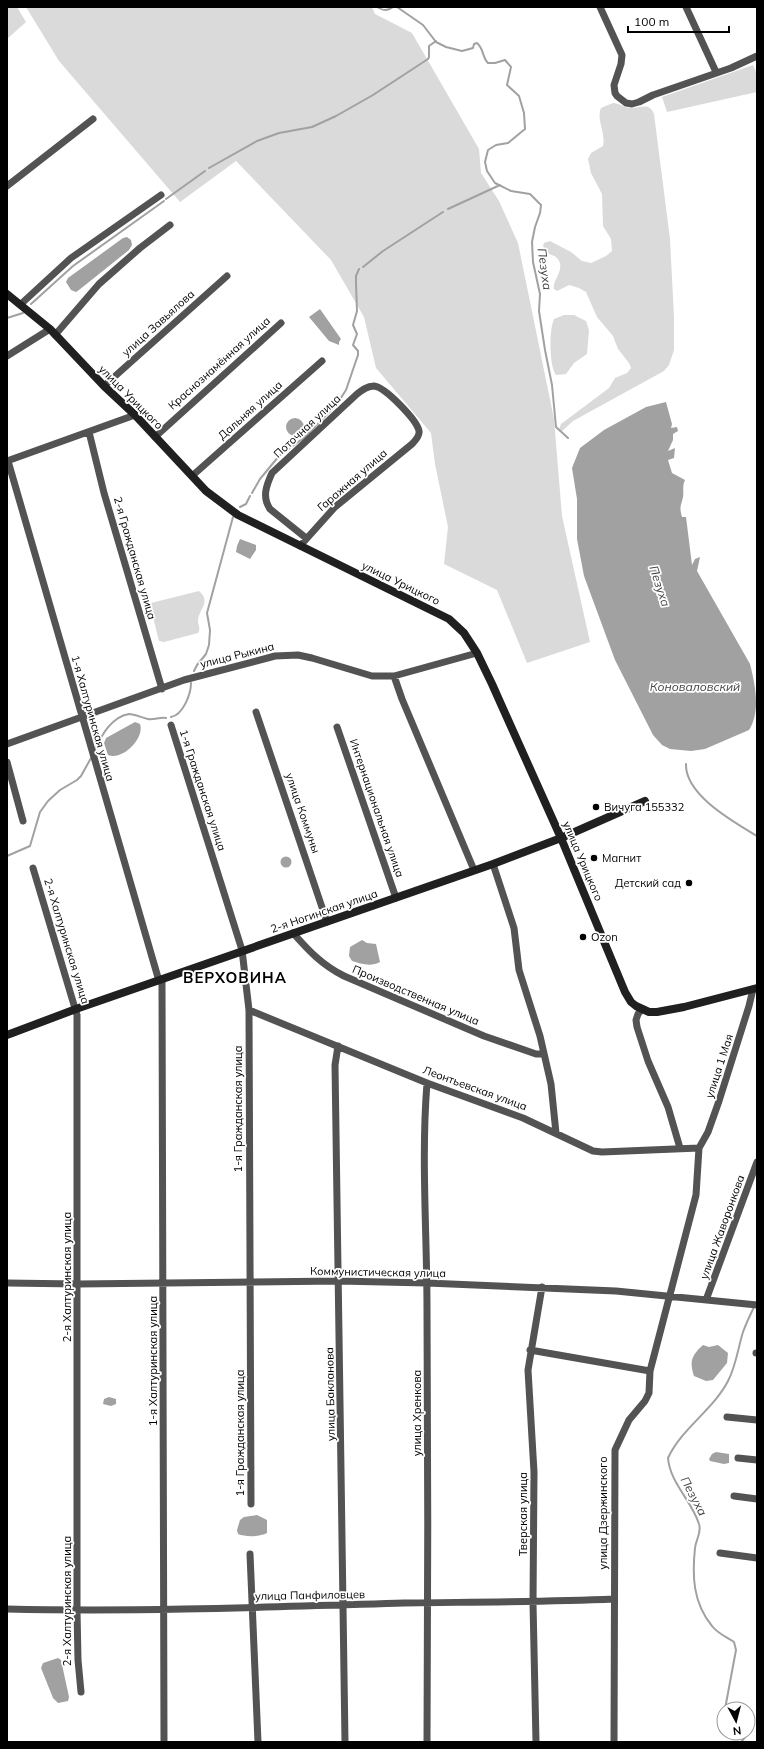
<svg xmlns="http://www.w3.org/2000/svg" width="764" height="1749" viewBox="0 0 764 1749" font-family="Mulish,sans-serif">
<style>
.green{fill:#dadada}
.water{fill:#a1a1a1}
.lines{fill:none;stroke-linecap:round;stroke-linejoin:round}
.stream{stroke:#a1a1a1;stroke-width:2}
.street{stroke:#535353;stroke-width:7}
.secondary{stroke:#202020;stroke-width:8}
.poi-dot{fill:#000;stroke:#fff;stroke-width:1.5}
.labels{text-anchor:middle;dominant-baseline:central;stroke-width:3.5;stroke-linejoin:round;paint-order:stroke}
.street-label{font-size:11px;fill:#000;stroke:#fff}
.poi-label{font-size:11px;fill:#000;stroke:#fff;text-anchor:start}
.water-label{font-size:12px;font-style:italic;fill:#424242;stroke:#fff}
.district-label{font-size:15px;font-weight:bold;letter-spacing:1px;fill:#000;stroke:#fff}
</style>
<rect width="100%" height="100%" fill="#fff"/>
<!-- green -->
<path class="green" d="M7,7H17L26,22L7,39Z
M26,7H372L375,14L412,33L479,149L481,173L499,201L518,243L554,419L562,516L590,642L527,663L497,590L444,564L448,527L435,464L431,433L376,368L364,317L331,260L236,161L180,202L59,61Z
M753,65L757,74V92L667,112L662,97Z
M613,103C619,103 623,107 629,108C639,109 649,101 654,114L670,239L674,317V350L669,365L664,371L573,421L561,432L559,430L561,424L609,388L615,378L627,373L631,368L629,363L618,349L613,336L597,317L586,292L579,288L569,285L557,291L554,289C551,281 567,269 557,258C555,255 549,255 546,252L543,246L544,243L550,241L571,252L582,261L591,263L606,256L612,251L611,239L603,226L602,194L591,173L588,159L591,153L603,146C606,132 596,120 601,108Z
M564,315H574L586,321L589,330L587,354L574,363L566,374L556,375C549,366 549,330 554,319Z
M199,591C212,602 198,610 198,621C198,626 201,628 198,633L164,642L159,641L151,609V603Z"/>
<!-- water -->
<path class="water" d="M127,237L131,240L132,245L129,250L79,290L76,292L71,290L66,282L68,278L123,238Z
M320,309L341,339L339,342V345L329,341L309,317Z
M666,402L672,424L671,428L677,427L678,431L673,434V440L668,451L675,448L674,458L668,460L672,473L685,480C682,486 684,491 683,497C681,507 679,506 682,517H686L692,565L695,559L700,557L697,571L750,664C755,684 761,711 749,730L705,749L691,751L670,749L662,745L653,735L615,660L584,576L577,539V499L572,468L580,448L604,430L646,407Z
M286 427a9 9 0 1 1 18 0a9 9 0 1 1-18 0Z
M240,539L256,545V550L250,559L236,552L237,546Z
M135,722L140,724C145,738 123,761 108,755L104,743L106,738Z
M280.5 862a5.5 5.5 0 1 1 11 0a5.5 5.5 0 1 1-11 0Z
M362,940L367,943L376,944L380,962C371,967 361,964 352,961L349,956L350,947Z
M703,1345L709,1347L718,1345L728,1353L727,1363L713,1380L706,1381L694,1376C689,1361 692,1355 703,1345Z
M109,1397L116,1399V1404L111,1406L103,1404L104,1399Z
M716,1452L729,1454V1463L724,1464L710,1461L709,1459L712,1454Z
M257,1515L267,1520V1533C260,1537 245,1537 238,1534L237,1530L240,1520L244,1517Z
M58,1658L61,1660L69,1697L68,1701L58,1703L53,1698L41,1668L43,1663Z"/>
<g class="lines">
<!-- stream -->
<path class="stream" d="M377,7C384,11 387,11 393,7
M397,7L423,25L436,42L446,47L462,51L473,48L474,44L477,43C484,49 482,57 488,63H495L505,60L511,67L507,85L519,96L524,113L525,129L508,143L496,145L488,150L485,162L487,171L495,183L511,191L530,194L541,205L540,213L535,227L532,242L533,262L540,294L539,311L545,350L552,385L556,427L568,438
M209,168L257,141L279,133L312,127L336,116L373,95L428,59L429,57V46L436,41
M166,199L205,171
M448,209L500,185
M363,267L383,251L443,212
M31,304L73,266L164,201
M7,318L23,313
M252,493L260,479L279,456L305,437L337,404L346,390L358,355V351L353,345L357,334L353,325L357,311L356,284V276L359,269
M240,507L246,504L250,496
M194,671L197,665L206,654L209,645L210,630L207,613L233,517
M171,717C183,715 191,694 191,683
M95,749C102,735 111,717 129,714C135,714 142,718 148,719C154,720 160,717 166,718
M686,764C685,795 734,822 757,836
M7,856L30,846L40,812L48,801L60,790L77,780L81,776L91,758
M725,1709L736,1650L734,1642C727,1637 718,1634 712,1626C693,1603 692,1576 695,1548C696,1539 702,1532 699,1524C692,1501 670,1483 668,1458C682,1428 713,1410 728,1381C736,1366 738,1348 743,1332C747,1321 752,1311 757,1301
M741,1742L746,1736V1733"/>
<!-- street -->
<path class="street" d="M600,7L622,55L621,64L614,85L615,93L617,96L626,103L632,104L639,102L653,95L731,68L757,56
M686,7L716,72
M7,186L93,119
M21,304L71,258L161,195
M55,335L99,284L140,248L170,225
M7,356L50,329
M104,386L227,276
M89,432L104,493L162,689
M155,437L281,323
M7,461L135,415
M8,461L159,981
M192,476L322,361
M300,546L335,507L412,444C415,441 420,436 419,431C417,420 385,387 374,386C367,386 362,390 357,394L272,473C266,486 262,497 270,509L306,538
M394,676L402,699L474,870
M256,712L327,922
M171,725L242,950L249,1010L251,1504
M337,727L396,898
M7,744L184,680L275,656L298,655L312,658L372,676H394L477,653
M7,762L23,821
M493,864L514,928L519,970L540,1036L551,1084L556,1133
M33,868L77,1015V1610L78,1660L81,1692
M293,933C309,951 322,965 344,976L484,1036L536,1054H544
M162,980L164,1742
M642,1009L638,1014L636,1020L637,1027L648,1061L668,1107L680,1148
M249,1010L427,1083L523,1118L593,1151L602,1152L699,1148
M338,1046L335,1065L345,1742
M7,1283L78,1284L339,1281L427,1283L616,1291L757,1305
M706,1300L757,1162
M530,1350L650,1371
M756,1353H757
M727,1417L757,1420
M738,1458L757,1460
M734,1496L757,1499
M720,1553L757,1558
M250,1554L258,1742
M7,1609C139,1612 272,1607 404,1603C474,1602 544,1602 614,1599
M427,1742C428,1597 428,1453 427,1308C427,1233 421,1158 427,1083
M536,1742L533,1603L534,1472L528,1370L542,1287
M614,1742L615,1450L629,1420L645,1401L649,1393L650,1371L696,1195L699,1148L708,1132L719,1101L749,1006L753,989"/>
<!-- secondary -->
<path class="secondary" d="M7,294L50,329L104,386L135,415L206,491L238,515L449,619L464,633L477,653L492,684L561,838L625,992L631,1002L636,1006L649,1012H657L684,1007L757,988
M7,1035L76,1009L493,864L561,838L645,801"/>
</g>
<!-- markers -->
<g class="poi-dot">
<circle cx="596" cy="807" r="4"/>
<circle cx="594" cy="858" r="4"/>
<circle cx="689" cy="883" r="4"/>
<circle cx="583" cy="937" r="4"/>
</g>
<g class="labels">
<!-- street labels -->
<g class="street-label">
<text transform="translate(158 323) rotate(-42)">улица Завьялова</text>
<text transform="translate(219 363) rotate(-42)">Краснознамённая улица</text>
<text transform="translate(131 397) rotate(45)">улица Урицкого</text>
<text transform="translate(250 410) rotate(-42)">Дальняя улица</text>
<text transform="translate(307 426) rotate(-43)">Поточная улица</text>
<text transform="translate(352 480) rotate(-41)">Гаражная улица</text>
<text transform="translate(135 558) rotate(74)">2-я Гражданская улица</text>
<text transform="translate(401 583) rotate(26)">улица Урицкого</text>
<text transform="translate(237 655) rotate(-14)">улица Рыкина</text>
<text transform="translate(93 718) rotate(74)">1-я Халтуринская улица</text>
<text transform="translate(203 790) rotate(72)">1-я Гражданская улица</text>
<text transform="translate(377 808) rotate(71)">Интернациональная улица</text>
<text transform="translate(303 813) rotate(71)">улица Коммуны</text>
<text transform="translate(583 861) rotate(67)">улица Урицкого</text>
<text transform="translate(324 911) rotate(-19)">2-я Ногинская улица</text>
<text transform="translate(67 941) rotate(73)">2-я Халтуринская улица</text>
<text transform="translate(416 995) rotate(23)">Производственная улица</text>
<text transform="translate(719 1066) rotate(-72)">улица 1 Мая</text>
<text transform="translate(475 1088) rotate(20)">Леонтьевская улица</text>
<text transform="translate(238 1109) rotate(-90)">1-я Гражданская улица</text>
<text transform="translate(722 1227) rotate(-70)">улица Жаворонкова</text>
<text transform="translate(378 1272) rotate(1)">Коммунистическая улица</text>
<text transform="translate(67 1277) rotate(-90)">2-я Халтуринская улица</text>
<text transform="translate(153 1361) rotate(-90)">1-я Халтуринская улица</text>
<text transform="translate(330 1394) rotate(-91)">улица Бакланова</text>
<text transform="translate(417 1413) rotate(-90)">улица Хренкова</text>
<text transform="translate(240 1433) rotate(-90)">1-я Гражданская улица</text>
<text transform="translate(603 1513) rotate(-90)">улица Дзержинского</text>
<text transform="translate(523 1514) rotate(-90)">Тверская улица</text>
<text transform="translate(310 1595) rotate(-1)">улица Панфиловцев</text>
<text transform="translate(67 1601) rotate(-90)">2-я Халтуринская улица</text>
</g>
<!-- poi labels -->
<g class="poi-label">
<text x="604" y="807">Вичуга 155332</text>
<text x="602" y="858">Магнит</text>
<text x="681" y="883" text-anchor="end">Детский сад</text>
<text x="591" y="937">Ozon</text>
</g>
<!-- water labels -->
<g class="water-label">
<text transform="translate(545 269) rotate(82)">Пезуха</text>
<text transform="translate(660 586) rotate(72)">Пезуха</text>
<text x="695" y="686">Коноваловский</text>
<text transform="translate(694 1496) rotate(62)">Пезуха</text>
</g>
<!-- district labels -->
<g class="district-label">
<text x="235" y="977">ВЕРХОВИНА</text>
</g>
</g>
<!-- border -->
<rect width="764" height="1749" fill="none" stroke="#000000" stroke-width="16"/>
<!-- north arrow -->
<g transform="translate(736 1721) rotate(173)"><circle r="19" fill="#ffffff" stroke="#999999"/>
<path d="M0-3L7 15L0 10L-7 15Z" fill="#000000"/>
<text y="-6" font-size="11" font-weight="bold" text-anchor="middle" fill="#000000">N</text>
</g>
<!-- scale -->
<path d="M628 26v6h101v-6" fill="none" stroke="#000000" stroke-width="2"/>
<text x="634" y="26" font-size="12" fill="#000000" stroke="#ffffff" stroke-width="3" paint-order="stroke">100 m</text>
</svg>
